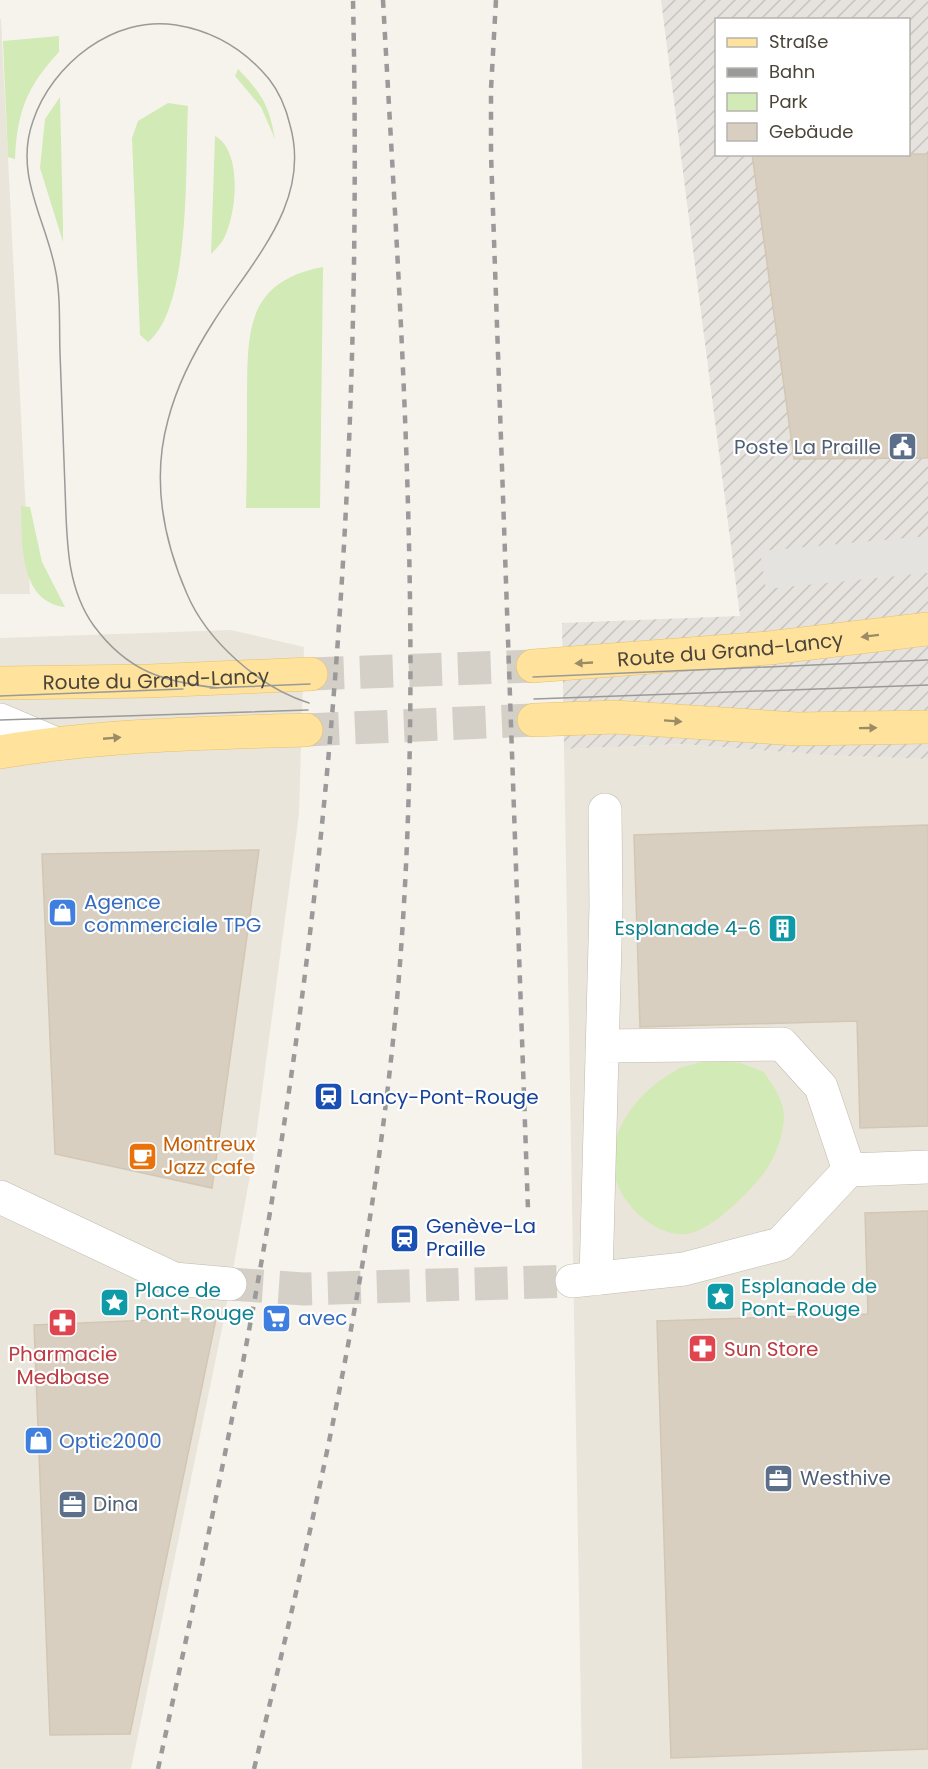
<svg xmlns="http://www.w3.org/2000/svg" width="928" height="1769" viewBox="0 0 928 1769" font-family="Poppins,sans-serif">
<style>
.residential{fill:#eae5da}
.industrial{fill:url(#industrial-furrows);fill-rule:evenodd}
.green{fill:#d2eab5}
.parking{fill:#e5e3e0}
.building{fill:#d8cfc1;stroke:#d3c7b4;stroke-width:1.5}
.lines{fill:none;stroke-linecap:round;stroke-linejoin:round}
.minor-tunnel{stroke:#d4d0c8;stroke-width:33;stroke-dasharray:33 16;stroke-linecap:butt}
.major-tunnel{stroke:#d4d0c8;stroke-width:33;stroke-dasharray:33 16;stroke-linecap:butt}
.minor-casing{stroke:#c2bbae;stroke-width:34}
.major-casing{stroke:#e6c16a;stroke-width:34}
.minor{stroke:#fff;stroke-width:33}
.major{stroke:#ffe39c;stroke-width:33}
.tram{stroke:#9a9a9a;stroke-width:1.5}
.rail{stroke:#9a9a9a;stroke-width:4.5;stroke-dasharray:8 8;stroke-linecap:butt}
.oneway{fill:#9c8c66}
.labels{text-anchor:middle;dominant-baseline:central;stroke-width:4.5;stroke-linejoin:round;paint-order:stroke}
.service-label{font-size:20px;fill:#4e5e75;stroke:#fff;text-anchor:start}
.street-label{font-size:20px;fill:#4b4439;stroke:#fff}
.shop-label{font-size:20px;fill:#366cbe;stroke:#fff;text-anchor:start}
.culture-label{font-size:20px;fill:#0d838f;stroke:#fff;text-anchor:start}
.transit-label{font-size:20px;fill:#164399;stroke:#fff;text-anchor:start}
.food-label{font-size:20px;fill:#c56008;stroke:#fff;text-anchor:start}
.health-label{font-size:20px;fill:#be3a42;stroke:#fff;text-anchor:start}
</style>
<defs>
<pattern id="industrial-furrows" width="10" height="10" patternUnits="userSpaceOnUse" patternTransform="scale(1.5)"><rect width="10" height="10" fill="#e6e2dd"/><path d="M-1 1l2-2M0 10L10 0M9 11l2-2" fill="none" stroke="#c7c3be"/></pattern>
</defs>
<rect width="100%" height="100%" fill="#f6f3ec"/>
<!-- residential -->
<path class="residential" d="M0,19H1L30,594H0Z
M231,630L304,647L299,814L253,1159L224,1319L131,1769H0V638Z
M682,744L824,755L928,759V1769H582L564,749Z"/>
<!-- industrial -->
<path class="industrial" d="M661,0H928V759L824,755L682,744L564,749L562,623L740,616ZM716,20H908V154H716Z"/>
<!-- green -->
<path class="green" d="M59,36V52C27,86 17,112 15,159L8,157L3,41Z
M238,69C262,94 269,105 275,139L261,107L235,76Z
M60,97L63,226V242L40,168L45,119Z
M168,103L188,106C185,161 192,307 148,342L140,335L132,138L138,121Z
M215,136C243,151 237,215 223,240C220,245 215,250 211,254Z
M323,267L320,508H246C247,473 247,437 247,402C248,335 243,282 323,267Z
M21,506L30,507L42,562L65,607C19,602 22,542 21,506Z
M709,1060L741,1063L764,1072C771,1083 780,1095 783,1108C787,1128 776,1157 764,1173C749,1192 712,1231 686,1234C669,1236 649,1225 637,1213C586,1163 623,1099 678,1069C687,1065 699,1063 709,1060Z"/>
<!-- parking -->
<path class="parking" d="M928,536V573L766,589L760,551Z"/>
<!-- building -->
<path class="building" d="M752,154H928V458L794,459Z
M928,825V1126L860,1128L857,1021L640,1027L634,835Z
M259,850L212,1188L55,1154L42,854Z
M928,1211V1749L671,1758L657,1321L868,1314L865,1213Z
M175,1319H216L130,1734L50,1735L34,1325Z"/>
<g class="lines">
<!-- minor-tunnel -->
<path class="minor-tunnel" d="M230,1284L304,1289L572,1281"/>
<!-- major-tunnel -->
<path class="major-tunnel" d="M311,674L533,666
M306,730L534,720"/>
<defs>
<path id="minor" d="M0,720L54,743
M603,1046L782,1044L821,1087L849,1170
M0,1197L174,1279L230,1284
M596,1279L606,906L605,810
M572,1281L684,1269L780,1244L849,1170L928,1167"/>
<g id="major">
<path id="s1" d="M533,666L769,648L928,629"/>
<path id="s2" d="M0,683L149,681L311,674"/>
<path d="M534,720L615,717L797,729L928,727"/>
<path d="M0,752C102,735 204,733 306,730"/>
</g>
</defs>
<!-- minor casing -->
<use href="#minor" class="minor-casing"/>
<!-- major casing -->
<use href="#major" class="major-casing"/>
<!-- minor -->
<use href="#minor" class="minor"/>
<!-- major -->
<use href="#major" class="major"/>
<!-- tram -->
<path class="tram" d="M533,677L928,660
M210,688L310,684
M218,688C164,682 128,672 94,626C65,586 67,535 65,488C63,443 62,398 60,353C59,325 61,295 55,268C45,218 14,174 33,121C52,64 114,15 176,25C213,31 245,50 269,79C280,93 286,108 290,125C312,202 252,261 214,321C194,352 177,385 168,420C152,478 163,539 187,594C207,641 260,688 309,703
M0,696L183,689
M534,699L928,685
M0,720L308,710"/>
<!-- rail -->
<path class="rail" d="M496,0L491,89V154L528,1210
M158,1769C207,1544 256,1319 289,1091C342,730 361,365 353,0
M254,1769C318,1507 377,1246 399,976C425,651 401,325 383,0"/>
</g>
<!-- one-way arrows -->
<defs><path id="oneway-solid" d="M-6-.8H1V-3.2L6.5 0L1 3.2V.8H-6Z" transform="scale(1.5)"/></defs>
<g class="oneway">
<use href="#oneway-solid" transform="translate(870 636) rotate(173)"/>
<use href="#oneway-solid" transform="translate(584 663) rotate(177)"/>
<use href="#oneway-solid" transform="translate(673 721) rotate(4)"/>
<use href="#oneway-solid" transform="translate(868 728) rotate(-1)"/>
<use href="#oneway-solid" transform="translate(112 738) rotate(-5)"/>
</g>
<!-- icons -->
<defs>
<symbol id="civic-square" viewBox="-11 -11 22 22"><rect x="-9" y="-9" width="18" height="18" rx="4" fill="#5c6f8a" stroke="#fff"/><path d="M-.6-6.5H3V-4.5H.6V-3L4-1V1h2V6H-6V1h2V-1L-.6-3ZM-1.2 2.5V6h2.4V2.5Z" fill="#fff"/></symbol>
<symbol id="shop-square" viewBox="-11 -11 22 22"><rect x="-9" y="-9" width="18" height="18" rx="4" fill="#3f7fe0" stroke="#fff"/><path d="M-5-2.5h2.3a2.7 3.5 0 0 1 5.4 0H5L5.5 6h-11ZM-1.5-2.5h3a1.5 2.3 0 0 0-3 0Z" fill="#fff"/></symbol>
<symbol id="building-square" viewBox="-11 -11 22 22"><rect x="-9" y="-9" width="18" height="18" rx="4" fill="#0f9aa8" stroke="#fff"/><path d="M-4-6H4V6H1V3H-1V6H-4ZM-2.5-4.3h1.7v1.8h-1.7ZM.8-4.3h1.7v1.8H.8ZM-2.5-1h1.7V.8h-1.7ZM.8-1h1.7V.8H.8Z" fill="#fff"/></symbol>
<symbol id="station-square" viewBox="-11 -11 22 22"><rect x="-9" y="-9" width="18" height="18" rx="4" fill="#1a4fb4" stroke="#fff"/><path d="M-3-6H3Q5-6 5-4V2Q5 4 3 4L4.5 6H3L1.5 4h-3L-3 6H-4.5L-3 4Q-5 4-5 2V-4Q-5-6-3-6ZM-3.5-4v3h7v-3ZM-3.5 1v1.5H-2V1ZM2 1v1.5H3.5V1Z" fill="#fff"/></symbol>
<symbol id="cafe-square" viewBox="-11 -11 22 22"><rect x="-9" y="-9" width="18" height="18" rx="4" fill="#e8710a" stroke="#fff"/><path d="M-5.5-4.5H6V0H3Q3 3.5 0 3.5H-2.5Q-5.5 3.5-5.5 0ZM3-3.2v2h1.7v-2ZM-6 4.5H4V6H-6Z" fill="#fff"/></symbol>
<symbol id="sight-square" viewBox="-11 -11 22 22"><rect x="-9" y="-9" width="18" height="18" rx="4" fill="#0f9aa8" stroke="#fff"/><path d="M0-6L1.8-2.2L6-1.7L2.9 1.2L3.7 5.4L0 3.3L-3.7 5.4L-2.9 1.2L-6-1.7L-1.8-2.2Z" fill="#fff"/></symbol>
<symbol id="supermarket-square" viewBox="-11 -11 22 22"><rect x="-9" y="-9" width="18" height="18" rx="4" fill="#3f7fe0" stroke="#fff"/><path d="M-6-5.5h2.5l.6 2H6L4.5 2H-2.5L-4.4-4H-6ZM-1.5 3.2a1.3 1.3 0 1 0 .1 0ZM3 3.2a1.3 1.3 0 1 0 .1 0Z" fill="#fff"/></symbol>
<symbol id="pharmacy-square" viewBox="-11 -11 22 22"><rect x="-9" y="-9" width="18" height="18" rx="4" fill="#e0444e" stroke="#fff"/><path d="M-2-6h4v4h4v4h-4v4h-4v-4h-4v-4h4Z" fill="#fff"/></symbol>
<symbol id="office-square" viewBox="-11 -11 22 22"><rect x="-9" y="-9" width="18" height="18" rx="4" fill="#5c6f8a" stroke="#fff"/><path d="M-6-3h4V-5.5h4V-3h4V5H-6ZM-1-4.5V-3h2v-1.5ZM-6 0V1H6V0Z" fill="#fff"/></symbol>
</defs>
<g fill-rule="evenodd">
<use href="#civic-square" x="886" y="430" width="33" height="33"/>
<use href="#shop-square" x="46" y="896" width="33" height="33"/>
<use href="#building-square" x="766" y="912" width="33" height="33"/>
<use href="#station-square" x="312" y="1080" width="33" height="33"/>
<use href="#cafe-square" x="126" y="1140" width="33" height="33"/>
<use href="#station-square" x="388" y="1222" width="33" height="33"/>
<use href="#sight-square" x="704" y="1280" width="33" height="33"/>
<use href="#sight-square" x="98" y="1286" width="33" height="33"/>
<use href="#supermarket-square" x="260" y="1302" width="33" height="33"/>
<use href="#pharmacy-square" x="46" y="1306" width="33" height="33"/>
<use href="#pharmacy-square" x="686" y="1332" width="33" height="33"/>
<use href="#shop-square" x="22" y="1424" width="33" height="33"/>
<use href="#office-square" x="762" y="1462" width="33" height="33"/>
<use href="#office-square" x="56" y="1488" width="33" height="33"/>
</g>
<g class="labels">
<!-- service labels -->
<g class="service-label">
<text x="881" y="447" text-anchor="end">Poste La Praille</text>
<text x="800" y="1478">Westhive</text>
<text x="93" y="1504">Dina</text>
</g>
<!-- street labels -->
<g class="street-label">
<text stroke="none"><textPath href="#s1" startOffset="198">Route du Grand-Lancy</textPath></text>
<text stroke="none"><textPath href="#s2" startOffset="156">Route du Grand-Lancy</textPath></text>
</g>
<!-- shop labels -->
<g class="shop-label">
<text x="84" y="902">Agence<tspan x="84" dy="23">commerciale TPG</tspan></text>
<text x="298" y="1318">avec</text>
<text x="59" y="1441">Optic2000</text>
</g>
<!-- culture labels -->
<g class="culture-label">
<text x="761" y="928" text-anchor="end">Esplanade 4-6</text>
<text x="741" y="1286">Esplanade de<tspan x="741" dy="23">Pont-Rouge</tspan></text>
<text x="135" y="1290">Place de<tspan x="135" dy="23">Pont-Rouge</tspan></text>
</g>
<!-- transit labels -->
<g class="transit-label">
<text x="350" y="1097">Lancy-Pont-Rouge</text>
<text x="426" y="1226">Genève-La<tspan x="426" dy="23">Praille</tspan></text>
</g>
<!-- food labels -->
<g class="food-label">
<text x="163" y="1144">Montreux<tspan x="163" dy="23">Jazz cafe</tspan></text>
</g>
<!-- health labels -->
<g class="health-label">
<text x="724" y="1349">Sun Store</text>
<text x="63" y="1354" text-anchor="middle">Pharmacie<tspan x="63" dy="23">Medbase</tspan></text>
</g>
</g>
<!-- legend -->
<rect x="715" y="18" width="195" height="138" fill="#ffffff" stroke="#b7b4b0" stroke-width="1.5"/>
<rect x="727" y="38" width="30" height="9" fill="#ffe39c" stroke="#b7b4b0" stroke-width="1.5"/>
<text x="769" y="48" font-size="18" fill="#4b4439">Straße</text>
<rect x="727" y="68" width="30" height="9" fill="#9a9a9a" stroke="#b7b4b0" stroke-width="1.5"/>
<text x="769" y="78" font-size="18" fill="#4b4439">Bahn</text>
<rect x="727" y="93" width="30" height="18" fill="#d2eab5" stroke="#b7b4b0" stroke-width="1.5"/>
<text x="769" y="108" font-size="18" fill="#4b4439">Park</text>
<rect x="727" y="123" width="30" height="18" fill="#d8cfc1" stroke="#b7b4b0" stroke-width="1.5"/>
<text x="769" y="138" font-size="18" fill="#4b4439">Gebäude</text>
</svg>
